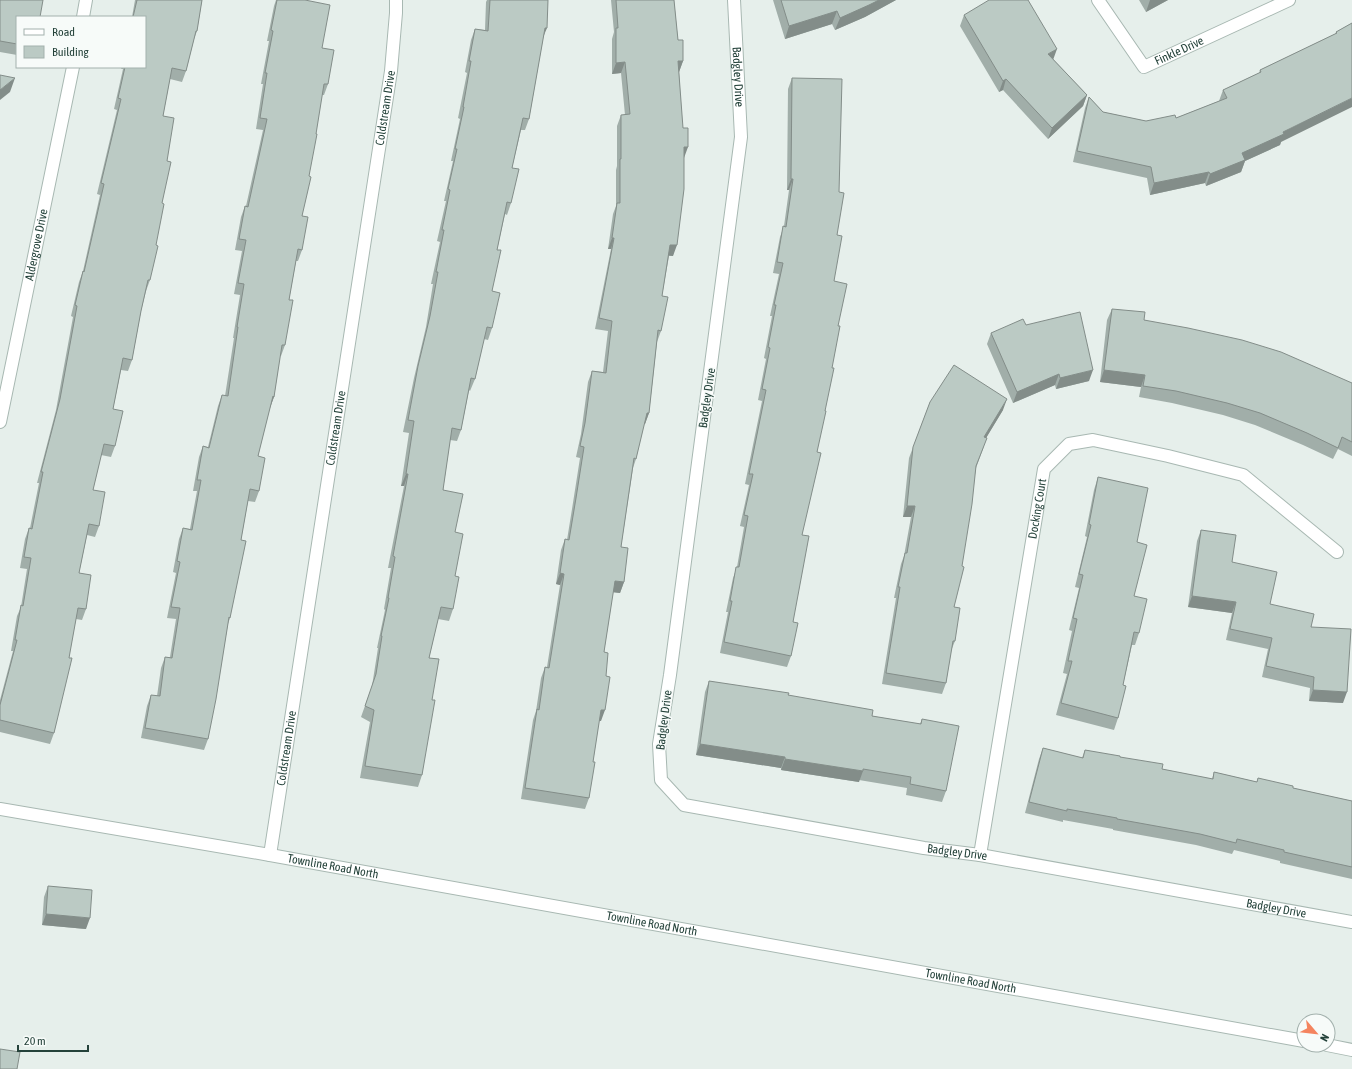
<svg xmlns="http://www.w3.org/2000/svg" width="1352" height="1069" viewBox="0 0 1352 1069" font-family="'Asap Condensed',sans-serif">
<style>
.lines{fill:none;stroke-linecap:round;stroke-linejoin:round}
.minor-casing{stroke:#a8b8b2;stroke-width:14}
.tertiary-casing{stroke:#a8b8b2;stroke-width:14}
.minor{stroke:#fff;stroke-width:12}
.tertiary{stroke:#fff;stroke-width:12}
.wall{fill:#a1aea9}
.shaded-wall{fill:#838d89}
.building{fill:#bbcac4;stroke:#838d89}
.labels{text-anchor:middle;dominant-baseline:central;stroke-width:3;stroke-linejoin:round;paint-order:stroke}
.street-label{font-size:12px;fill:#24423a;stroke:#f7fbf9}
</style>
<rect width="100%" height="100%" fill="#e6efeb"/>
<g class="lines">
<defs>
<g id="minor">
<path id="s1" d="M734,0L741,137L670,675L659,744L661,780L684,805L924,848L980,855L1352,922"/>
<path id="s2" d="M1098,0L1144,67L1289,0"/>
<path d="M83,17L86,0"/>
<path id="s3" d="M0,422L73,67"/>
<path id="s4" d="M980,855L1044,469L1069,444L1093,440L1168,456L1243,475L1337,552"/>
</g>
<g id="tertiary">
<path id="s5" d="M0,809L270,855L1304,1041"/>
<path id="s6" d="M270,855L391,71L396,13V0"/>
<path d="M1327,1045L1352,1050"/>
</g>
</defs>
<!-- minor casing -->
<use href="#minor" class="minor-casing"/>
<!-- tertiary casing -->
<use href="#tertiary" class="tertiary-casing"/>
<!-- minor -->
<use href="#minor" class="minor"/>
<!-- tertiary -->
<use href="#tertiary" class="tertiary"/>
</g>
<!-- wall -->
<path class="wall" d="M0,0L17,17V55L0,52Z
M135,0H202L197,31L194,39L186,71L182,82L170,79L163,116L167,161L162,203L150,280L146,291L141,311L132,360L128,371L121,370L113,409L115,446L111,457L101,455L93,490L99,526L95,537L87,535L79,573L86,609L82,620L76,619L54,733L50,744L0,732V700L13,651H11L17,616L21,607L27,569L20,568L25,539L29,528H30L39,483H37L56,410L73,317L71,316L79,282L83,271L100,195L97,194L117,110L114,109L123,69H121L122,67H145V17H132Z
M276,0H305L322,48L328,84L324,95H322L302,216V250L298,261H296L289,300L285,345L281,356H280L274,397L270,407L258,456L259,491L255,502L248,501L241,540L230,618L228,624L208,739L204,750L141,738L147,706L151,695L157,696L161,668L165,657H170L176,619L167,618L176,573L173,572L179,539L183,528L190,529L197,491H193L199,457L203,446L208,447L218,406L222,395L225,396L234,338H233L240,295L234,294L242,251L235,250L241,217L245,206H246L263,130L256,129L263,84H261L269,41H267L274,6Z
M487,0H548L543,39L529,119L525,130H521L512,168L511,203L507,215L505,214L497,250L492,291V328L488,340L484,339L475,379L470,391L469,390L461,430L457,441L450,440L443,490L455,532V576L453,609L449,621L438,619L429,658L432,700L422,775L418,787L360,778L370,722L361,717L372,686L378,648H377L385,610L384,609L391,568H388L404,486H401L409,433L403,432L414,378L426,327L433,284H431L440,242L437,241L446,201H444L453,161H451L460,119L458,118L467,73L465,72L471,40L475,29L485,30L486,2Z
M611,0H674L678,40L683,61L679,72L684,158L673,256H669L662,296L661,331L657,342L649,413L645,424H644L636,459L633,468L621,547L624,582L620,593L613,592L604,652L601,721H599L593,762L589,798L585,809L521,799L533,720L536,711L541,678L545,667H547L560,585L556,584L561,550L565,539L567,540L572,509L580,458L576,457L581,434L588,382L592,371L603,372L608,331L595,329L611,249H608L613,214L616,206V170L617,166V126L621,115H625L621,73L612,74V39L614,32Z
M773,0H896L865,17L835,30L832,24L785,39Z
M1139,0H1168L1146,12Z
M964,15L1053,59L1087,95L1083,106L1048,139L1003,90L999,92L960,26Z
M1352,23L1281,142L1280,145L1245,161L1241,172L1206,186L1205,183L1150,195L1147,178L1073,162L1085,108L1089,97L1103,112L1146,121L1176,118L1219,101L1223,90L1259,73L1260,70L1335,34L1336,32Z
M792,78L837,235L834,281L838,326L817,452L802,535L793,622L791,656L787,667L720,653L728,612H726L733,578L737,567L744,527L740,526L749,485L745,484L762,401L758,400L766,359L764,358L772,316H770L779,274L773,273L780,237L784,226L789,190H787L788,89Z
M1112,309L1144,320L1352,383V456L1338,449L1333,459L1303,445L1255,425L1223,415L1172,403L1139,397L1141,387L1100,382L1107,320Z
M1026,325L1089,381L1056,389L1055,385L1013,403L987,344L991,333Z
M930,402L1003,410L986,438L983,449L976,468L954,607L955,641L951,651L946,683L942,694L882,684L896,598H894L901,564L904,556L911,517H903L909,458Z
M1098,477L1137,542L1134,596L1139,633L1135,645H1132L1123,685L1118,718L1114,730L1056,715L1067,674L1063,673L1072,631L1069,630L1079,588L1075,587L1087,537L1085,536L1094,490Z
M1201,530L1232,562L1270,604L1311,627L1343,703L1309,701L1310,688L1262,677L1268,649L1226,640L1232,613L1188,607L1197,541Z
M709,681L788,695L872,716L920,724L922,719L946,791L942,802L906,795L907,788L859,780V782L781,770V768L696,755L705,692Z
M1043,748L1082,758L1085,750L1120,757L1162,769L1212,779L1214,772L1257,782L1258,778L1293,788L1352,801V879L1280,863V861L1234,850L1232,854L1196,845L1113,830V829L1063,820V822L1025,813L1039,759Z
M48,886L86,929L42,925L44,897Z"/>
<!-- shaded-wall -->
<path class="shaded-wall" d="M879,0H896L865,17L835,30L840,18Z
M1150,0H1168L1146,12Z
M837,11L832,24L785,39L789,26Z
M545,28H547L542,40Z
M1057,49L1053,60L1048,54Z
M678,61H683L679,72H674Z
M625,62L621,73L612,74L616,63Z
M15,78L10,92L0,100V90Z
M1006,79L1003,90L999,92L1003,81Z
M1087,95L1083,106L1048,139L1052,128Z
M1352,98V107L1281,142L1280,145L1245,161L1241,172L1206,186L1210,174L1242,153L1283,132Z
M684,147H688L684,158Z
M1209,172L1205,183L1150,195L1154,183Z
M791,179H793L789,190H787Z
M612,238H614L611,249H608Z
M670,245H677L673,256L666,255Z
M1093,370L1089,381L1056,389L1060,378Z
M1104,370L1145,375L1141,387L1100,382Z
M1059,374L1055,385L1013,403L1017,392Z
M273,396L274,397L270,408L269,407Z
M1007,399L1003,410L980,448L984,437Z
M647,413H649L645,424H643Z
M406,474H408L404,486H401Z
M907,506H915L911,517H903Z
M560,573L564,574L560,585L556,584Z
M615,581L624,582L620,593L611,592Z
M1192,596L1236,602L1232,613L1188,607Z
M1313,690L1347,692L1343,703L1309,701Z
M601,710H605L601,721H597Z
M700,744L785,757L781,768L696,755Z
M785,759L863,771L859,782L781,770Z
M46,914L90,918L86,929L42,925Z"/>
<!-- building -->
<path class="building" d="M0,0H43L40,17H17V44L0,41Z
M137,0H202L197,31H196L186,71L172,68L163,116L174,118L167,161L171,162L162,203L164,204L156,245L158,246L150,280H148L141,311L132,360L123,358L113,409L123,411L115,446L104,444L93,490L105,492L99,526L89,524L79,573L91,575L86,609L78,608L69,658H72L54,733L0,720V705L17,640H15L21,605L23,606L31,558L24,557L29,528L32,529L43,472H41L60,399L77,306L75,305L83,271L84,272L104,184L101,183L121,99L118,98L125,67H145V17H133Z
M277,0H305L330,5L322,48L334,50L328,84H324L316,134H317L309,176L311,177L302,216L308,217L302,250L298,249L289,300H293L285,345H282L274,397L273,396L258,456L265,458L259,491L250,489L241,540L246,541L230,618L229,617L216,699L208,739L145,728L151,695L160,696L165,657L172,658L180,608L171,607L180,562L177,561L183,528L192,530L201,480H197L203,446L209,448L222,395L228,396L238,327H237L244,284L238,283L246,240L239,239L245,206L248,207L267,119L260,118L267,73H265L273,31L271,30Z
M490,0H548L547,28H545L529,119L523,118L512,168L519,169L511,203L507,202L497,250H501L492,291L500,293L492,328L487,327L475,379L471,378L461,430L452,428L443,490L463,494L455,532L463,534L455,576L459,577L453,609L441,607L429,658L439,659L432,700H435L422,775L365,766L374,710L365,706L376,674L382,636H381L389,598H388L395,557L393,556L408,474H406L414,421L408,420L418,366L430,316L438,272H436L444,230H442L450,190L448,189L457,149H455L464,107H463L471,61H469L475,29L488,31Z
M616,0H674L678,40H683V61H678L683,128H688V147H684V189L677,245H670L662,296L668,297L661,331L658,330L649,413H647L636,459L634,458L621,547L628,548L624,582L615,581L604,652L608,653L606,676L610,677L605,710H601L593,762H595L589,798L525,788L537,709L539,710L545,667L549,668L564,574L560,573L565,539L569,540L576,498L584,447L580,446L585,423L592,371L606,373L612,321L599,318L614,238H612L617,203H620V159H621V115L630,114L625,62L616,63V28H618Z
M781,0H879L869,5L840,18L837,11L789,26Z
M989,0H1028L1057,49L1048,54L1087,95L1052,128L1006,79L1003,81L964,15Z
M1352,23V98L1283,132L1284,134L1242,153L1245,160L1210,174L1209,172L1154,183L1151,167L1077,151L1089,97L1103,112L1146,121L1175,115L1176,118L1227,98L1223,90L1261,72L1260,70L1337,33L1336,32Z
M0,75L15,78L0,90Z
M792,78L842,79L839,192L844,193L837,235L842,236L834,281L847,284L838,326H840L832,368H834L825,411H826L817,452L821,453L802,535L809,536L793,622L798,623L791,656L724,642L732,601H730L736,567H739L748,516L744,515L753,474H749L766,390L762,389L770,348L768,347L776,305H774L783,263L777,262L783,226L786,227L793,179H791Z
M1112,309L1145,312L1144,320L1188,328L1242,340L1281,352L1352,383V442L1342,437L1338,448L1307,433L1260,413L1227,403L1176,391L1143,386L1145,375L1104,370Z
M1080,312L1093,370L1060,378L1059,374L1017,392L991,333L1023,319L1026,325Z
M954,365L1007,399L984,437L987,438L976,466L972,504L962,566L964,567L954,607L960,608L955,641H953L946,683L886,673L900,587H898L905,553H907L915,506H907L913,447L930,402Z
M1098,477L1148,488L1137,542L1147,545L1134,596L1147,599L1139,633L1134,632L1123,685L1126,686L1118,718L1061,703L1072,661H1068L1077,619L1073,618L1083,575L1079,574L1091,525L1089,524Z
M1201,530L1236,535L1232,562L1277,572L1270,604L1314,614L1311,627L1351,629L1347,692L1313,690L1314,677L1266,666L1272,638L1230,629L1236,602L1192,596Z
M709,681L789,693L788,695L873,710L872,716L921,724L922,719L959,726L946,791L910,784L911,777L863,769V771L785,759V757L700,744Z
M1043,748L1083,758L1085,750L1120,756V757L1163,764L1162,769L1213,779L1214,772L1257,782L1258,778L1293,786V788L1352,801V867L1284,852V850L1237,839L1236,843L1200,834L1117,819V818L1067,809V811L1029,802Z
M48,886L92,890L90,918L46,914Z
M0,1049L20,1052L17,1069H0Z"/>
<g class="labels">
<!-- street labels -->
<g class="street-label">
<text stroke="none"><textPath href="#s2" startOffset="120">Finkle Drive</textPath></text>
<text stroke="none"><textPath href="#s1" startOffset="77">Badgley Drive</textPath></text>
<text stroke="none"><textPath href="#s6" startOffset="756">Coldstream Drive</textPath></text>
<text stroke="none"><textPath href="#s3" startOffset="181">Aldergrove Drive</textPath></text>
<text transform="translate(707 398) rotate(-82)">Badgley Drive</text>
<text stroke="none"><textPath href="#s6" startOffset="432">Coldstream Drive</textPath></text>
<text stroke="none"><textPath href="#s4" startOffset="351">Docking Court</textPath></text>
<text transform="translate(664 720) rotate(-83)">Badgley Drive</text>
<text stroke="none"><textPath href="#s6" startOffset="108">Coldstream Drive</textPath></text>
<text stroke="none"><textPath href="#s1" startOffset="1097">Badgley Drive</textPath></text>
<text stroke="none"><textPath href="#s5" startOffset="338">Townline Road North</textPath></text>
<text stroke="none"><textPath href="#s1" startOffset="1421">Badgley Drive</textPath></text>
<text stroke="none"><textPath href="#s5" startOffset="662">Townline Road North</textPath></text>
<text stroke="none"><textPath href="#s5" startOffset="986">Townline Road North</textPath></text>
</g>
</g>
<!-- legend -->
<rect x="16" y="16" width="130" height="52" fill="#f7fbf9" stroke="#a3b1ad"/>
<rect x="24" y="29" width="20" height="6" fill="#ffffff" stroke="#a3b1ad"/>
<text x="52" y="36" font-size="12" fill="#24423a">Road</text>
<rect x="24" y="46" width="20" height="12" fill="#bbcac4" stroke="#a3b1ad"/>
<text x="52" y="56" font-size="12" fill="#24423a">Building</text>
<!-- north arrow -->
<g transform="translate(1316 1033) rotate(118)"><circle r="19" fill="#f7fbf9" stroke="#a3b1ad"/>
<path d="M0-3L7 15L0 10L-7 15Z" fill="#f4845f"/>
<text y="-6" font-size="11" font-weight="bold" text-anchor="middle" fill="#24423a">N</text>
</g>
<!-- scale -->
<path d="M18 1045v6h70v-6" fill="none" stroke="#24423a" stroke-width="2"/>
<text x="24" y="1045" font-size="12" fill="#24423a" stroke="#f7fbf9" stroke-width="3" paint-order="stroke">20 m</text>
</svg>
